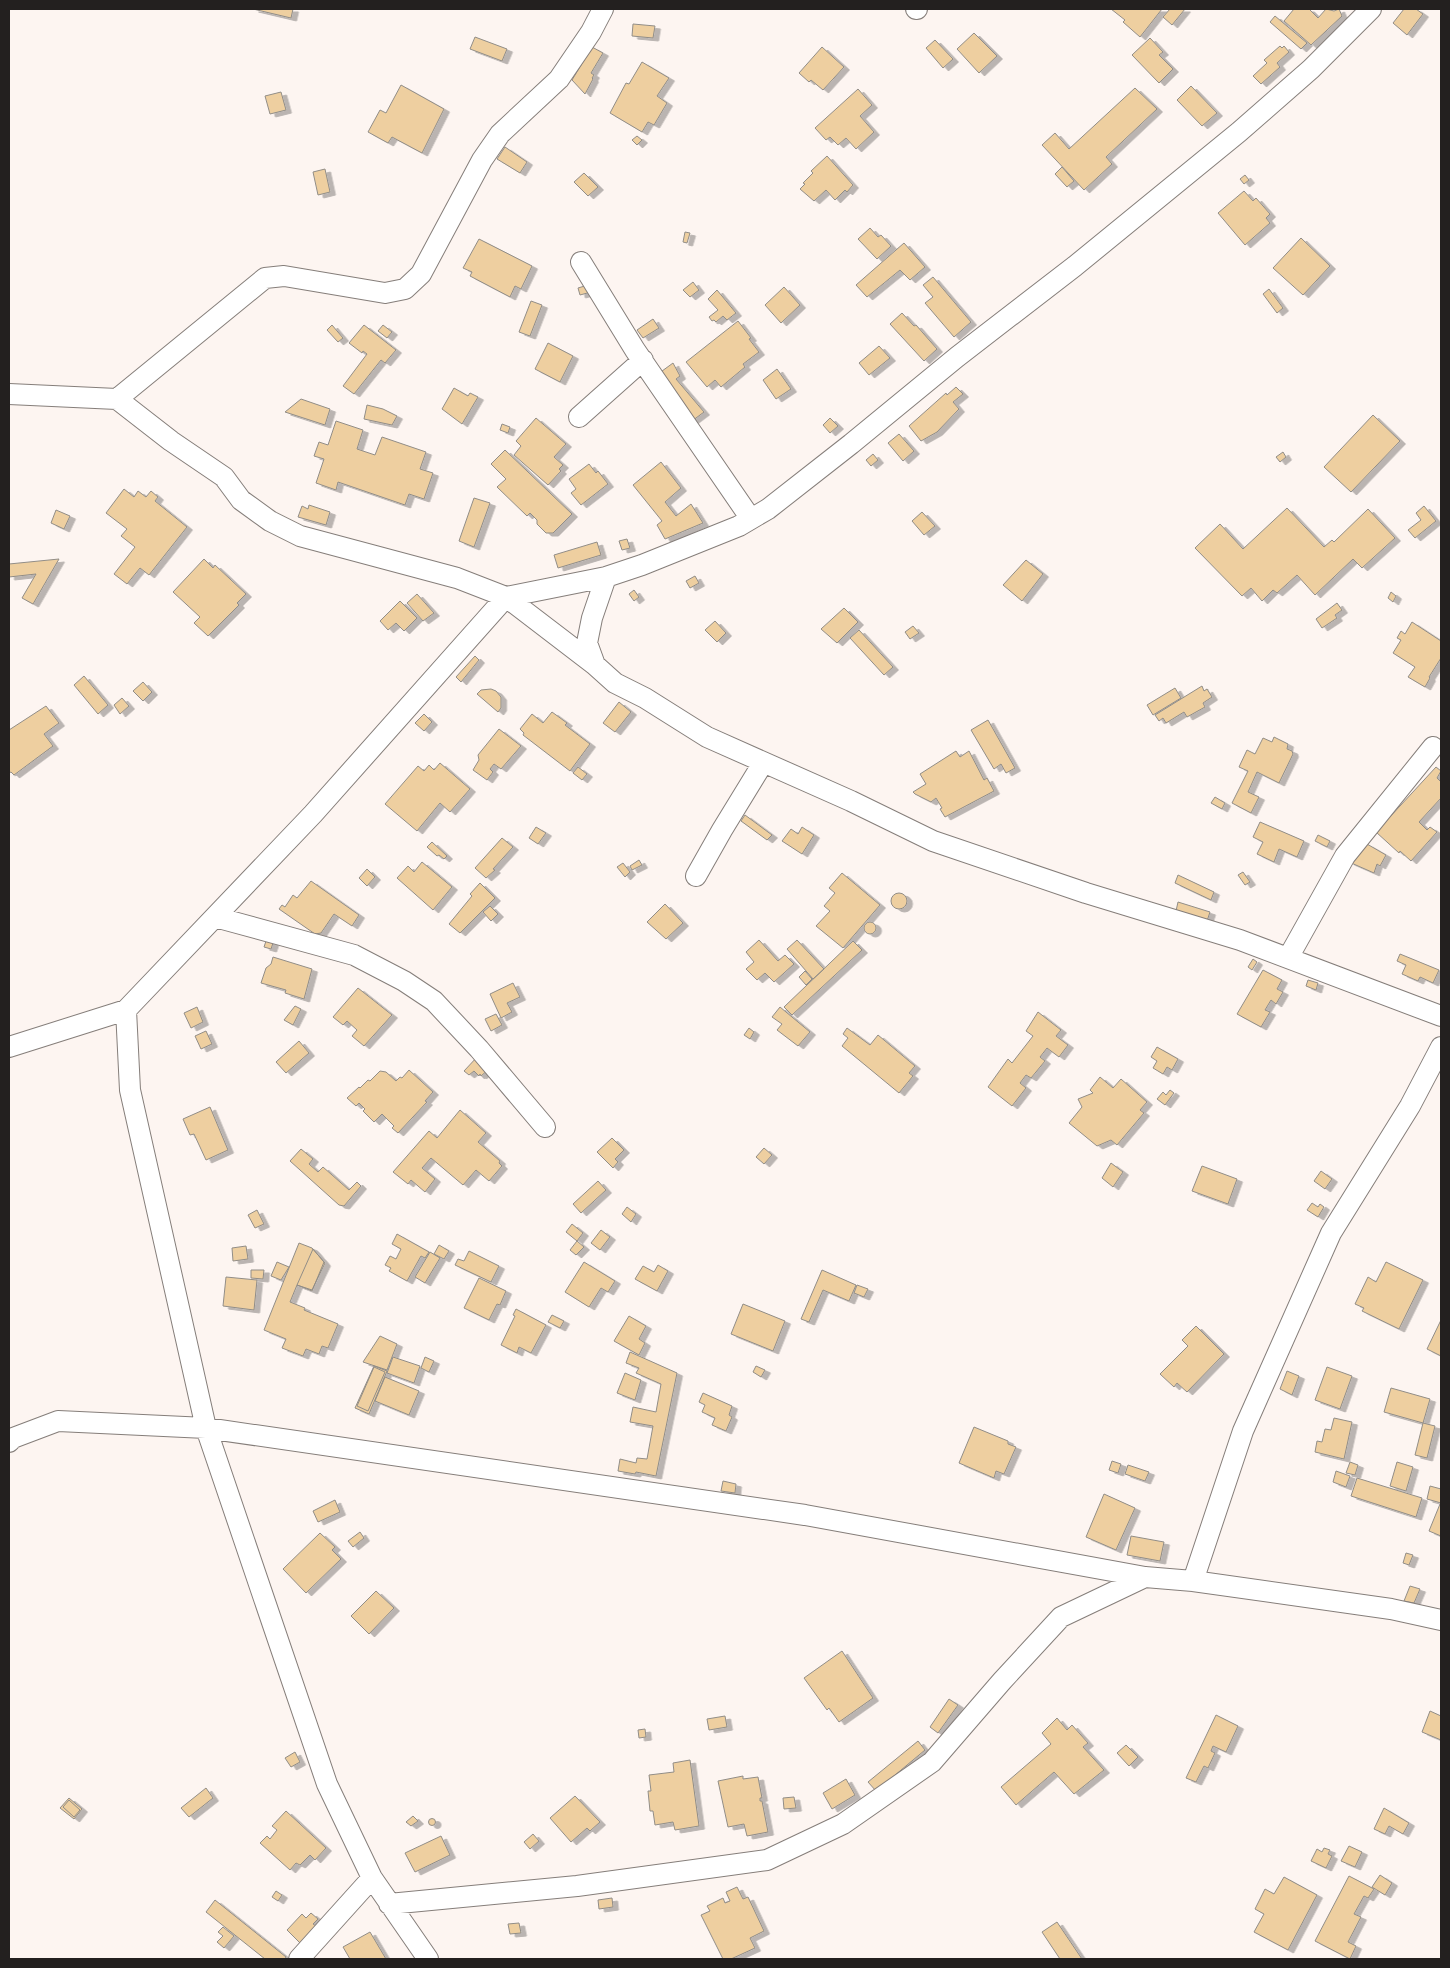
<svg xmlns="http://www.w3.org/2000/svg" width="1450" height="1968" viewBox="0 0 1450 1968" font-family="'Alegreya Sans',sans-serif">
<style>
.building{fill:#eecfa0;stroke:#918d87;filter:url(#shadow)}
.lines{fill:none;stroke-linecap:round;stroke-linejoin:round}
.street-casing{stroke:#857e7a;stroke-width:22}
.street{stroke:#fff;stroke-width:20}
</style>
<defs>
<filter id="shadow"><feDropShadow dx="5.5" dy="3" stdDeviation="0" flood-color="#0004"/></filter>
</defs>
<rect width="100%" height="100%" fill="#fdf5f1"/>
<!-- building -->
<path class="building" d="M253,9H293L291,18Z
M1111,9H1162L1140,37L1123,22L1125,20Z
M1170,9H1185L1172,25L1163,17Z
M1294,9H1309L1318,18L1326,9L1334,11L1339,9L1342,16L1311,45L1284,21Z
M1404,9H1416L1423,14L1407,35L1393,23Z
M1275,16L1307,43L1301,49L1270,22Z
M633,24L655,26L653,38L632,36Z
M974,33L997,56L979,73L957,49Z
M475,37L507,49L502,61L470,49Z
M1150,38L1163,52L1159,55L1173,69L1159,83L1132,55Z
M935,40L953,59L943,68L926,48Z
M1280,46L1282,48L1284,46L1289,52L1277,63L1280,67L1261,84L1253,76L1267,63L1264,60Z
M592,47L603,53L591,73L594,75L592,78L593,79L585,94L572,80Z
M822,47L844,67L823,90L811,80L809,82L799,73Z
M642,62L669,78L657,96L667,103L654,125L648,122L642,132L610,113L626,83L629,84Z
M401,85L444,109L422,153L392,137L388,143L368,132L380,110L386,113Z
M1191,86L1217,113L1202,126L1177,100Z
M1135,88L1157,109L1106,157L1112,164L1084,190L1042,145L1055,133L1069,149Z
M858,89L872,105L860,116L874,132L856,149L846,138L838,145L830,137L826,140L815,128Z
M281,92L286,110L270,114L265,96Z
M637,136L642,140L637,145L632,140Z
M505,147L527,162L520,173L497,159Z
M827,156L853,185L847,192L845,190L835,200L826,190L814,201L800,189L805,184L803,183L813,173L811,171Z
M1062,167L1074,181L1067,187L1055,174Z
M325,169L330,192L318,195L313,172Z
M584,173L598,187L588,196L574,182Z
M1245,175L1249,180L1244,184L1240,179Z
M1244,191L1253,201L1256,198L1270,214L1266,218L1270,223L1245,245L1218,213Z
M870,228L878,237L881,235L891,246L877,259L858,239Z
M685,232L690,233L687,243L683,242Z
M1301,238L1330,266L1303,295L1273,268Z
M479,239L532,266L521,289L515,286L510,297L470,276L472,272L463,268Z
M904,243L925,267L910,280L900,270L867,297L856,285Z
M933,277L971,322L954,337L925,303L933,297L923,285Z
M693,282L699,290L690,297L683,290Z
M588,285L591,292L580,295L578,288Z
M784,287L800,305L781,323L765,305Z
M1269,289L1283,308L1277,313L1263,294Z
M717,290L736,313L727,320L723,316L716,322L714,320L712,321L709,317L718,310L708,299Z
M531,301L542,305L530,336L519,332Z
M902,313L914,326L916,325L937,349L924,361L890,324Z
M653,319L659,328L643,338L637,330Z
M738,321L751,338L749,339L759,352L743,364L745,367L721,387L715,380L707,387L686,362Z
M332,325L343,338L338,342L327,330Z
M364,325L396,350L385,363L381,360L354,394L343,386L367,354L363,351L362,353L349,343Z
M383,325L392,332L387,338L378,331Z
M548,343L573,356L560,382L535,369Z
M879,346L890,358L869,375L859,363Z
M673,363L680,376L676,379L704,412L692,421L658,374Z
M777,369L791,389L776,399L763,380Z
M956,387L963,394L953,402L959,409L937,432L921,441L909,426L946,393L947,395Z
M454,388L468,396L470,393L478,397L462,424L442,409Z
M301,399L330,409L325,425L285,412Z
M367,405L383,409L397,416L392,425L364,419Z
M1373,415L1400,441L1351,492L1324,467Z
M536,418L566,444L554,457L563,465L559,469L561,471L548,485L514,455L521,446L516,441Z
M830,418L838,426L830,433L823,425Z
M336,421L363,430L357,449L375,455L382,437L426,452L420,469L433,473L424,499L409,494L405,505L338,482L336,490L316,483L324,459L314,456L319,442L328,445Z
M502,424L510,427L508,433L500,430Z
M899,434L914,451L903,461L888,443Z
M505,450L572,514L553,533H546L537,524V520L530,513L527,516L497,487L506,479L491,464Z
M1283,452L1286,457L1280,462L1276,457Z
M873,454L878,460L871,466L866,460Z
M661,462L681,488L665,502L676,516L691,504L703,523L665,539L657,525L662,521L633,485Z
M589,464L596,473L598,471L608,484L581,505L571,493L576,489L569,479Z
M124,489L134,497L138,491L146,497L151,491L158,497L155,501L187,527L149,575L140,568L127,584L114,574L135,547L121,536L127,529L106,513Z
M474,498L490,503L474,547L459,541Z
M309,505L330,512L326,525L298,517L302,506L308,509Z
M1424,506L1436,521L1415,538L1408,530L1421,520L1416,513Z
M1287,508L1324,547L1332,540L1334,542L1368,509L1395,538L1362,568L1353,559L1315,595L1297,575L1277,593L1273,590L1262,601L1251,588L1242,596L1195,548L1220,524L1243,549Z
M56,510L70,516L64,529L51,523Z
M922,512L935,526L924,535L912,521Z
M627,539L630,548L622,550L619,541Z
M597,542L601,555L558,568L554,555Z
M59,559L33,604L22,598L36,574L9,577V564Z
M204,559L213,568L215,565L246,594L237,603L239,605L208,636L194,623L200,617L173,592Z
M1026,560L1043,574L1022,601L1003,585Z
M695,576L699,583L690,588L686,581Z
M634,590L639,597L634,601L629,594Z
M1391,592L1396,596L1393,602L1388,598Z
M417,594L434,613L423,621L407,603Z
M400,601L417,618L404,631L396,623L388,630L380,621Z
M1337,603L1342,610L1335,615L1337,618L1322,628L1316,619Z
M844,608L858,622L837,643L821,629Z
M715,621L726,633L717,642L705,630Z
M1412,622L1441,641V658L1429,677L1430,678L1425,687L1408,677L1415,667L1393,653L1401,640L1397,638L1401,631L1405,634Z
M913,626L919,633L910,639L905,632Z
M859,630L893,667L884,675L850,638Z
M475,656L479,660L461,682L456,677Z
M84,676L108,705L98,714L74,685Z
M143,682L152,692L143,701L133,691Z
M1202,686L1204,691L1207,689L1212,697L1203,703L1205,707L1187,717L1184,712L1166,723L1163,718L1159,721L1155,715Z
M1175,688L1181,698L1153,715L1147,705Z
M491,689L496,691L501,697V708L498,712L477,694L481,690Z
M122,698L129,706L120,714L114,705Z
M619,702L631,712L615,732L603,723Z
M46,706L59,723L44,734L53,746L14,775L11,772L9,773V730Z
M552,712L567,723L565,725L590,744L570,771L523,735L524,733L520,729L532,714L543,723Z
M424,714L432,722L424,731L415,723Z
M988,720L1015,768L1006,773L1001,764L994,769L971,730Z
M499,729L521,746L501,769L494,764L490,769L493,772L487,780L473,770L479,760L478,755Z
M1274,737L1288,744L1287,749L1292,751L1293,754L1279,783L1257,772L1248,792L1259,797L1251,813L1232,803L1248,771L1239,767L1247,750L1255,754L1263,738L1272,742Z
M956,751L960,757L969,751L984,780L987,778L994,791L945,817L940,809L942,808L936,798L931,802L915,794L913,792L926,784L920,774Z
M440,763L470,789L450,812L440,803L417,831L385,804L418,766L424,771L429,765L434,770Z
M578,767L587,774L582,780L573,773Z
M1436,767L1441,771L1437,778L1441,782V798L1419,822L1427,830L1430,827L1437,832L1411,861L1400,851L1399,853L1376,832Z
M1215,797L1225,803L1222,809L1211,803Z
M745,815L772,835L767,840L741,821Z
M1260,822L1304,841L1297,857L1279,849L1274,862L1257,854L1263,842L1253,837Z
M536,827L546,833L538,844L529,838Z
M802,827L814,835L802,854L782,841L791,829L798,834Z
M1318,835L1330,841L1327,847L1315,841Z
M502,838L513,847L493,869L495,870L486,878L475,868Z
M432,842L447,856L444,859L439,855L437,856L427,847Z
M1367,844L1386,855L1380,866L1377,864L1374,873L1349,862Z
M639,860L642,865L632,870L630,866Z
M422,862L452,887L433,910L397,878L408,866L414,872Z
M623,863L630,872L625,877L617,867Z
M367,869L375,877L367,886L359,878Z
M1243,872L1250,882L1245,885L1238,875Z
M842,873L880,905L843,948L816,926L830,911L824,906L835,893L829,888Z
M1178,875L1214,892L1211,900L1175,883Z
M311,881L359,915L352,926L334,914L321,933L315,934L279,909L282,905L285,907L293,895L297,898Z
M480,883L495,898L460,933L449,924L472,896L470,894Z
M891 901a8 8 0 1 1 16 0a8 8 0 1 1-16 0Z
M1178,902L1210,912L1207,921L1176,911Z
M665,904L683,923L666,939L647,922Z
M490,906L498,914L491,921L483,912Z
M864 928a6 6 0 1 1 12 0a6 6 0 1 1-12 0Z
M759,940L778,961L785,955L794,964L774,982L765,973L757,980L746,969L754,962L746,952Z
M797,940L824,969L813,979L787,949Z
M266,941L273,943L271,949L264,947Z
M853,941L862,950L792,1015L784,1007Z
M1400,954L1439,970L1433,983L1420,977L1418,981L1402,974L1406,965L1397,961Z
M273,957L312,969L304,999L285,993L286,990L261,983L266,968L271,964Z
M1253,959L1257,962L1252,970L1248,967Z
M1263,970L1282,980L1277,989L1283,992L1276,1004L1271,1000L1265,1010L1270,1012L1261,1027L1237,1014Z
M805,971L812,979L806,985L799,977Z
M1308,980L1318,983L1316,990L1306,986Z
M513,983L520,997L507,1003L512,1012L501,1018L490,994Z
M358,988L392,1015L364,1046L352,1036L357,1030L347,1021L343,1025L333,1017Z
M295,1006L301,1009L293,1025L284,1020Z
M197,1007L203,1022L191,1028L184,1013Z
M780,1007L810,1032L798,1046L777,1030L782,1024L772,1017Z
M1038,1012L1061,1030L1056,1036L1068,1045L1059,1057L1047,1048L1040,1057L1045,1061L1031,1078L1026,1075L1020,1083L1026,1088L1012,1106L988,1087L1008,1059L1012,1063L1033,1036L1026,1031Z
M496,1014L502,1025L491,1031L485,1019Z
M749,1028L754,1032L750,1039L744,1035Z
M847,1028L870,1045L878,1035L915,1066L909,1073L913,1076L899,1093L842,1046L848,1038L843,1034Z
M206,1031L212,1044L201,1049L195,1036Z
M299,1041L309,1053L286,1073L276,1062Z
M1157,1047L1178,1059L1172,1070L1167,1067L1163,1074L1153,1068L1157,1061L1151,1057Z
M478,1056L489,1069L481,1076L480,1074L479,1076L474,1071L469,1075L464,1071Z
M409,1070L433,1092L425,1101L427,1102L398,1133L392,1128L394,1126L382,1114L374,1122L363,1111L365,1109L359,1103L356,1106L347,1098L359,1087L360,1088L368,1080L370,1081L380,1071L386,1072L396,1081L400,1077L402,1078Z
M1100,1077L1113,1088L1121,1079L1147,1102L1140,1110L1144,1113L1117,1145L1111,1140L1097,1146L1069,1123L1082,1107L1078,1099L1093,1093L1090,1090Z
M1170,1090L1174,1093L1165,1105L1157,1099L1163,1092L1166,1095Z
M210,1107L228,1150L206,1160L194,1134L190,1135L183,1119Z
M460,1110L486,1133L478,1142L500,1161L499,1163L502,1166L489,1181L476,1170L463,1185L431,1158L422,1168L435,1179L425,1192L411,1180L408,1184L393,1172L429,1131L437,1138Z
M612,1138L624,1150L615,1159L618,1162L613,1168L597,1152Z
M764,1148L772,1155L764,1164L756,1157Z
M301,1149L313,1159L309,1164L318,1172L323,1167L349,1190L357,1182L361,1186L344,1206L339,1205L290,1161Z
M1111,1163L1123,1172L1113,1187L1102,1178Z
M1202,1166L1237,1179L1228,1204L1192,1191Z
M1321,1171L1332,1179L1325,1189L1314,1181Z
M598,1181L606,1190L581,1213L573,1204Z
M1312,1203L1318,1207L1320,1204L1324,1207L1318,1217L1307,1210Z
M627,1207L636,1214L631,1222L622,1214Z
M257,1210L264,1224L255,1228L248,1215Z
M572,1224L583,1233L577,1241L566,1232Z
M601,1230L610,1237L600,1250L591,1243Z
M397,1234L429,1252L425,1258L421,1256L407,1281L389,1271L391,1268L385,1265L390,1256L396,1259L401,1249L392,1244Z
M577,1241L584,1247L576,1255L570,1250Z
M299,1243L312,1248L325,1263L312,1290L297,1285L290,1302L305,1308L304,1310L338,1324L328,1348L322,1346L319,1354L306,1349L303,1356L282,1348L286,1339L264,1330Z
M439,1245L449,1251L444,1259L434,1254Z
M246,1246L248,1259L233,1261L232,1248Z
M313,1249L324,1262L312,1291L297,1285Z
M469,1251L499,1266L491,1282L455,1265L458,1259L464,1261Z
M430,1252L440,1258L425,1283L415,1277Z
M277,1262L289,1267L281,1280L271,1276Z
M584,1262L615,1281L608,1292L601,1288L589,1307L565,1292Z
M1386,1262L1423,1280L1399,1329L1362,1311L1364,1308L1355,1304L1368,1277L1376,1282Z
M658,1265L668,1271L657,1291L635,1279L643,1266L654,1272Z
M251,1270H264L263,1279L251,1278Z
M822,1270L856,1285L849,1301L823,1290L809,1322L801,1319Z
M226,1277L257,1280L254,1310L223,1306Z
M479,1278L506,1291L500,1305L497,1304L489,1320L464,1308Z
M857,1285L868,1289L864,1297L854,1293Z
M743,1304L785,1321L773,1351L731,1334Z
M516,1309L546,1325L531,1353L519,1347L517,1353L501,1345L515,1316L513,1315Z
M552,1315L564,1321L560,1328L548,1322Z
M629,1316L646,1326L639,1339L645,1343L639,1355L614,1341Z
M1441,1320V1356L1427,1349Z
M1196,1326L1224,1354L1187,1392L1177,1383L1174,1387L1160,1374L1188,1346L1182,1340Z
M380,1336L397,1344L387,1370L363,1362Z
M630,1352L677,1373L656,1476L636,1472L635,1474L618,1471L620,1459L636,1463L637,1458L647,1459L653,1426L630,1422L633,1407L656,1412L661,1384L636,1373L639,1368L626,1363Z
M393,1357L420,1366L414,1383L387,1373Z
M425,1357L434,1361L429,1372L421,1368Z
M374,1366L387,1371L369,1414L355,1408Z
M756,1366L765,1370L761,1377L753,1372Z
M374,1367L385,1372L368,1411L357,1406Z
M1327,1367L1352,1376L1340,1409L1315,1400Z
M1287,1371L1299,1376L1292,1395L1280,1389Z
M625,1373L641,1380L635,1400L617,1393Z
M385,1377L419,1391L409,1415L375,1401Z
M1391,1388L1430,1399L1423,1423L1384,1412Z
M703,1393L732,1406L729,1415L732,1417L726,1431L712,1425L715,1418L702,1412L705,1405L699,1402Z
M1334,1418L1352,1422L1344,1459L1315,1452L1317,1441L1322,1442L1325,1429L1331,1430Z
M1423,1423L1435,1426L1427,1458L1415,1455Z
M974,1427L1008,1441V1444L1016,1447L1004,1474L996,1471L994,1478L959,1463Z
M1112,1461L1121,1464L1118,1473L1109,1470Z
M1350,1462L1358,1465L1355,1475L1346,1473Z
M1397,1462L1413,1467L1406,1491L1390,1486Z
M1128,1465L1149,1472L1145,1481L1125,1474Z
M1336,1471L1350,1476L1346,1487L1333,1482Z
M1357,1478L1422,1498L1416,1517L1351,1496Z
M723,1481L736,1484L735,1493L721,1491Z
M1430,1486L1441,1489V1503L1427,1499Z
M1104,1494L1135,1508L1116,1550L1086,1537Z
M335,1500L340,1512L318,1522L313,1511Z
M1440,1504H1441V1536L1429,1531Z
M360,1532L364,1538L353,1547L348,1541Z
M320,1533L335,1547L332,1550L341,1559L306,1593L283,1569Z
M1131,1536L1164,1542L1160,1561L1127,1555Z
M1406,1553L1413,1555L1409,1565L1403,1563Z
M1410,1586L1420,1589L1414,1603L1404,1601Z
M376,1591L394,1608L369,1634L351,1616Z
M842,1651L873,1698L839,1722L829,1708L827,1710L804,1678Z
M949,1699L958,1705L938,1733L930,1727Z
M1430,1711L1441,1716V1740L1422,1732Z
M1216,1715L1238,1726L1226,1752L1213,1746L1211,1751L1215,1753L1208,1768L1204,1766L1196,1782L1186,1778Z
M725,1716L727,1727L709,1730L707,1719Z
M1057,1718L1067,1730L1072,1725L1088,1743L1083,1747L1104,1770L1074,1794L1054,1772L1016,1805L1001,1787L1051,1744L1042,1733Z
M645,1729L646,1737L639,1738L638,1730Z
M918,1741L925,1750L876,1791L868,1782Z
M1126,1745L1138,1757L1129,1766L1117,1753Z
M295,1752L300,1762L291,1767L285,1758Z
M690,1760L699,1826L675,1830L673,1822L655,1825L653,1811H650L648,1791H651L649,1775L674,1772L673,1763Z
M743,1776V1779L758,1777L762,1798H760V1801H762L768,1832L747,1836L744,1824L728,1827L718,1781Z
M846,1779L855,1795L832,1809L823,1793Z
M206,1788L213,1798L189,1817L181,1808Z
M575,1796L600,1822L590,1831L587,1828L571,1842L550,1818Z
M794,1797L796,1808L784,1809L783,1798Z
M69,1798L82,1809L74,1819L60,1808Z
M69,1800L80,1810L74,1817L63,1807Z
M1384,1808L1409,1823L1403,1834L1389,1826L1385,1834L1374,1829Z
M286,1811L326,1848L315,1860L310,1855L300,1865L296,1863L290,1870L260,1843L267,1836L270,1839L277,1830L272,1826Z
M413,1816L418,1821L411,1826L406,1822Z
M428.5 1822a3.5 3.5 0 1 1 7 0a3.5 3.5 0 1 1-7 0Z
M533,1834L539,1841L530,1849L524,1842Z
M441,1836L450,1855L415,1872L405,1853Z
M1349,1846L1362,1852L1355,1867L1341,1861Z
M1324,1848L1330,1850L1328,1854L1332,1856L1326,1868L1311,1861L1317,1849L1322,1852Z
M1380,1875L1392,1883L1385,1895L1372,1887Z
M1349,1876L1374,1889L1368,1898L1364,1896L1354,1914L1361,1917L1348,1942L1356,1946L1350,1959L1315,1941Z
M1284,1877L1317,1895L1288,1950L1254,1932L1264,1914L1255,1909L1265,1889L1274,1894Z
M737,1887L743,1899L748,1897L764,1931L750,1938L755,1948L731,1959H723L701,1915L710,1911L707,1906L723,1898L725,1903L730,1901L726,1892Z
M276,1891L282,1895L278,1901L272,1897Z
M612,1898L613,1907L599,1909L598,1900Z
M215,1900L286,1957L285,1959H265L206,1912Z
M311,1913L318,1919L313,1924L316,1926L300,1943L287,1930L302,1914L306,1918Z
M1057,1922L1082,1959H1060L1042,1932Z
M519,1923L521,1933L510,1934L508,1924Z
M223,1927L234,1936L224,1948L217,1942L223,1936L218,1932Z
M370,1932L386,1959H350L343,1947Z"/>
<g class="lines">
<defs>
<path id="street" d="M916,9H917
M581,262L635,350L751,519
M9,394L117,399L171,441L224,477L241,500L270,521L300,536L457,578L506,597L606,577L642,565L739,526L768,509L851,444L957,357L1075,266L1239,132L1311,69L1371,9
M117,399L265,278L284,276L385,293L405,289L421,274L482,160L500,134L559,79L591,32L603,9
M579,417L643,360
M606,577L592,618L587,643L595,665L615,683L645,698L707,737L851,801L933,841L1086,893L1240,940L1441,1016
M696,876L722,830L763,763
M215,917L354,955L404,981L434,1001L479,1049L545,1127
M1288,958L1345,856L1433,747
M126,1010L130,1090L206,1428L327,1784L372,1878L428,1959
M9,1047L126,1010L313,814L506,597L595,665
M9,1442L13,1438L58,1421L206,1428L805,1515L1145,1577L1193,1581L1391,1609L1441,1620
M1193,1581L1243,1431L1331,1233L1410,1106L1441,1047
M389,1904L577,1886L767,1860L843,1824L932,1762L1002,1681L1061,1617L1145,1577
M299,1959L372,1878"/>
</defs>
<!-- street casing -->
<use href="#street" class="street-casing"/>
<!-- street -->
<use href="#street" class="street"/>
</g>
<!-- border -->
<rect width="1450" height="1968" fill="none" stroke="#23201f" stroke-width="20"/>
</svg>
